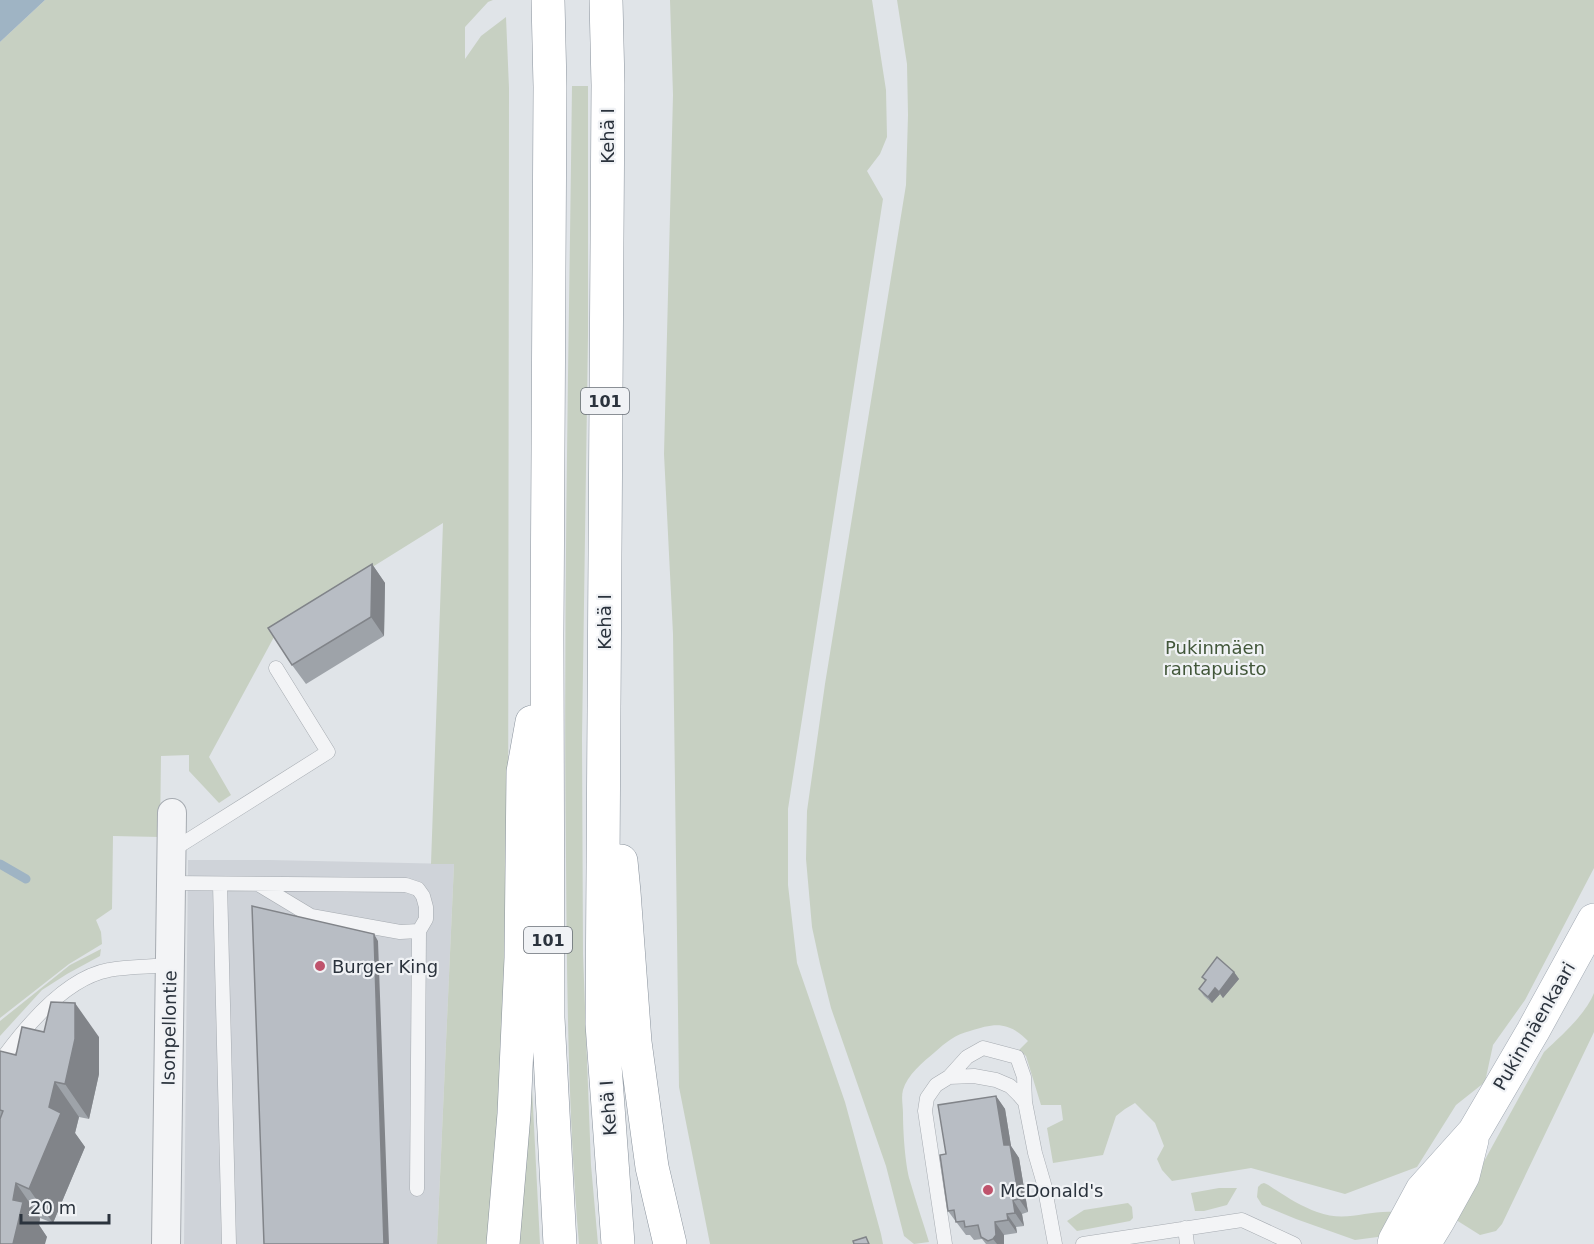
<svg xmlns="http://www.w3.org/2000/svg" width="1594" height="1244" viewBox="0 0 1594 1244" font-family="'DejaVu Sans',sans-serif">
<style>
.built{fill:#cfd3d9}
.green{fill:#c7d0c2}
.water{fill:#9fb4c4}
.lines{fill:none;stroke-linecap:round;stroke-linejoin:round}
.stream{stroke:#9fb4c4;stroke-width:9}
.service-casing{stroke:#a6abb1;stroke-width:15}
.minor-casing{stroke:#a6abb1;stroke-width:30}
.primary-casing{stroke:#a1a9b2;stroke-width:34}
.trunk-casing{stroke:#89929c;stroke-width:34}
.service{stroke:#f3f4f6;stroke-width:14}
.minor{stroke:#f3f4f6;stroke-width:28}
.primary{stroke:#fff;stroke-width:33}
.trunk{stroke:#fff;stroke-width:33}
.wall{fill:#9ea3a9}
.shaded-wall{fill:#818489}
.building{fill:#b8bdc4;stroke:#818489;stroke-width:1.5}
.poi-dot{fill:#bf536c;stroke:#f0f2f5;stroke-width:2}
.labels{text-anchor:middle;dominant-baseline:central;stroke-width:4.5;stroke-linejoin:round;paint-order:stroke}
.shield{fill:#f0f2f5;stroke:#666c74;stroke-width:1.5}
.shield-label{font-size:16px;font-weight:bold;fill:#2b333d}
.street-label{font-size:18px;fill:#2b333d;stroke:#f0f2f5}
.park-label{font-size:18px;fill:#42573a;stroke:#f0f2f5}
.poi-label{font-size:18px;fill:#2b333d;stroke:#f0f2f5;text-anchor:start}
</style>
<rect width="100%" height="100%" fill="#e0e4e8"/>
<!-- built -->
<path class="built" d="M188,860H270L454,864L437,1244H184Z"/>
<!-- green -->
<path class="green" d="M45,0H493L488,2L465,27V59L481,36L506,17L509,88L508,948L489,1244H437L454,864H431L443,523L281,624L209,757L231,795L219,803L189,771V755L161,756L160,837L113,836L112,909L96,920L101,932L102,944L69,964L0,1018V42Z
M670,0H872L886,90L887,137L880,154L867,171L883,199L788,809V885L797,963L845,1102L881,1234L883,1244H710L679,1087L673,634L664,454L673,95Z
M897,0H1594V868L1525,1000L1493,1045L1485,1082L1456,1105L1417,1167L1345,1194L1251,1168L1172,1181L1162,1170L1157,1159L1164,1146L1155,1123L1135,1103L1125,1109L1116,1116L1103,1155L1053,1163L1047,1128L1063,1120L1061,1105H1041L1026,1056L1019,1050L1028,1041C1008,1021 995,1023 970,1031C956,1034 945,1043 935,1052C923,1062 907,1075 903,1090C901,1097 903,1106 903,1113C903,1131 905,1164 910,1181C916,1202 923,1222 929,1242L914,1244L904,1236L886,1166L831,1008L820,964L812,927L806,859L807,811L825,684L906,185L908,115L907,64Z
M572,86H588V335L582,738L583,954L591,1165L598,1244H579C568,1116 567,988 566,860C563,602 569,344 572,86Z
M101,949L100,956L67,974L42,990L0,1036V1021L70,965Z
M1594,993V1032L1502,1224L1496,1231L1480,1235L1453,1218L1544,1052C1561,1036 1586,1014 1594,993Z
M529,1082L532,1087L540,1244H515Z
M1264,1183C1269,1185 1271,1187 1276,1190C1288,1198 1303,1207 1317,1212C1346,1223 1366,1210 1395,1212L1385,1236L1355,1240L1296,1219L1262,1205L1257,1197L1258,1187L1261,1184Z
M1219,1188H1237L1227,1205L1204,1211H1195L1191,1193Z
M1128,1203L1132,1207L1133,1218L1130,1221L1077,1231L1067,1221L1084,1210Z"/>
<!-- water -->
<path class="water" d="M0,0H45L0,42Z"/>
<g class="lines">
<!-- stream -->
<path class="stream" d="M0,864L26,879"/>
<defs>
<path id="service" d="M171,851L328,752L276,668
M171,883L406,885L418,889L423,896L426,907V919L419,931L417,1189
M220,884L229,1244
M258,884L311,916L400,932L419,931
M0,1062C25,1027 65,978 109,970C128,966 150,967 170,965
M949,1077L967,1057L983,1048L1017,1057L1024,1077L1025,1102
M1185,1228L1187,1244
M945,1244L925,1111L927,1098L936,1085L949,1077L974,1076L996,1080L1010,1086L1019,1095L1025,1102L1035,1153L1044,1184L1055,1244
M1083,1244L1242,1220L1294,1244"/>
<path id="minor" d="M166,1244L172,813"/>
<path id="primary" d="M1394,1244L1395,1240L1422,1190L1474,1132L1533,1031L1594,920
M1424,1244L1438,1221L1463,1176L1472,1140"/>
<path id="trunk" d="M548,0L550,87L547,635L548,1018L560,1244
M606,0L608,85L602,1024L618,1244
M621,861L624,892L635,1042L652,1167L670,1244
M503,1244L514,1114L521,958L523,772L532,722"/>
</defs>
<!-- service casing -->
<use href="#service" class="service-casing"/>
<!-- minor casing -->
<use href="#minor" class="minor-casing"/>
<!-- primary casing -->
<use href="#primary" class="primary-casing"/>
<!-- trunk casing -->
<use href="#trunk" class="trunk-casing"/>
<!-- service -->
<use href="#service" class="service"/>
<!-- minor -->
<use href="#minor" class="minor"/>
<!-- primary -->
<use href="#primary" class="primary"/>
<!-- trunk -->
<use href="#trunk" class="trunk"/>
</g>
<!-- wall -->
<path class="wall" d="M372,564L385,583L384,636L306,684L292,665Z
M1234,972L1239,979L1223,998L1220,994L1212,1003L1204,996L1199,989L1205,981L1202,977Z
M44,1032L99,1037V1074L89,1119L79,1117L75,1133L85,1147L53,1223L40,1218L39,1225L47,1237L0,1244V1051L16,1055Z
M996,1096L1005,1109L1011,1146L1019,1158L1028,1212L1022,1214L1024,1226L1016,1227L1017,1233L1004,1235V1244H986L982,1239L974,1240L970,1235H966L948,1211L946,1154Z"/>
<!-- shaded-wall -->
<path class="shaded-wall" d="M372,564L385,583L384,636L371,617Z
M374,934L378,941L389,1244H384Z
M1234,972L1239,979L1223,998L1219,992Z
M1215,988L1220,994L1212,1003L1208,997Z
M75,1003L99,1037V1074L89,1119L65,1084Z
M55,1082L79,1117L75,1133L85,1147L53,1223L29,1189Z
M996,1096L1005,1109L1011,1146L1019,1158L1028,1212L1019,1199L1004,1145Z
M16,1183L40,1218L39,1225L47,1237L45,1244H13V1200Z
M1013,1200L1022,1214L1024,1226L1015,1213Z
M1007,1214L1016,1227L1017,1233L1008,1220Z
M995,1222L1004,1235V1244H997L993,1239Z"/>
<!-- building -->
<path class="building" d="M372,564L371,617L292,665L268,628Z
M252,906L374,934L384,1244H264Z
M1217,957L1234,972L1219,992L1215,988L1208,997L1199,989L1206,980L1202,977Z
M51,1002L75,1003V1039L65,1084L55,1082L49,1107L61,1113L29,1189L16,1183L13,1200L23,1202L13,1244H0V1119L3,1111L0,1110V1051L16,1055L22,1027L44,1032Z
M996,1096L1004,1145H1010L1019,1199L1013,1200L1015,1213L1007,1214L1008,1220L995,1222L996,1235L993,1239L988,1241L981,1237L978,1225L965,1227L964,1221L956,1222L954,1210L948,1211L940,1155L946,1154L938,1105Z
M866,1237L869,1244H854L853,1241Z"/>
<!-- markers -->
<g class="poi-dot">
<circle cx="320" cy="966" r="6"/>
<circle cx="988" cy="1190" r="6"/>
</g>
<g class="labels">
<!-- shield labels -->
<g class="shield">
<rect x="581" y="388" width="48" height="26" rx="4.5"/>
<rect x="524" y="927" width="48" height="26" rx="4.5"/>
</g>
<g class="shield-label">
<text x="605" y="401">101</text>
<text x="548" y="940">101</text>
</g>
<!-- street labels -->
<g class="street-label">
<text transform="translate(607 136) rotate(-90)">Kehä I</text>
<text transform="translate(604 622) rotate(-90)">Kehä I</text>
<text transform="translate(1534 1026) rotate(-60)">Pukinmäenkaari</text>
<text transform="translate(169 1028) rotate(-89)">Isonpellontie</text>
<text transform="translate(608 1108) rotate(-94)">Kehä I</text>
</g>
<!-- park labels -->
<g class="park-label">
<text x="1215" y="647">Pukinmäen<tspan x="1215" dy="21">rantapuisto</tspan></text>
</g>
<!-- poi labels -->
<g class="poi-label">
<text x="332" y="966">Burger King</text>
<text x="1000" y="1190">McDonald's</text>
</g>
</g>
<!-- scale -->
<path d="M21 1214v9h88v-9" fill="none" stroke="#2b333d" stroke-width="3"/>
<text x="30" y="1214" font-size="18" fill="#2b333d" stroke="#f0f2f5" stroke-width="4.5" paint-order="stroke">20 m</text>
</svg>
